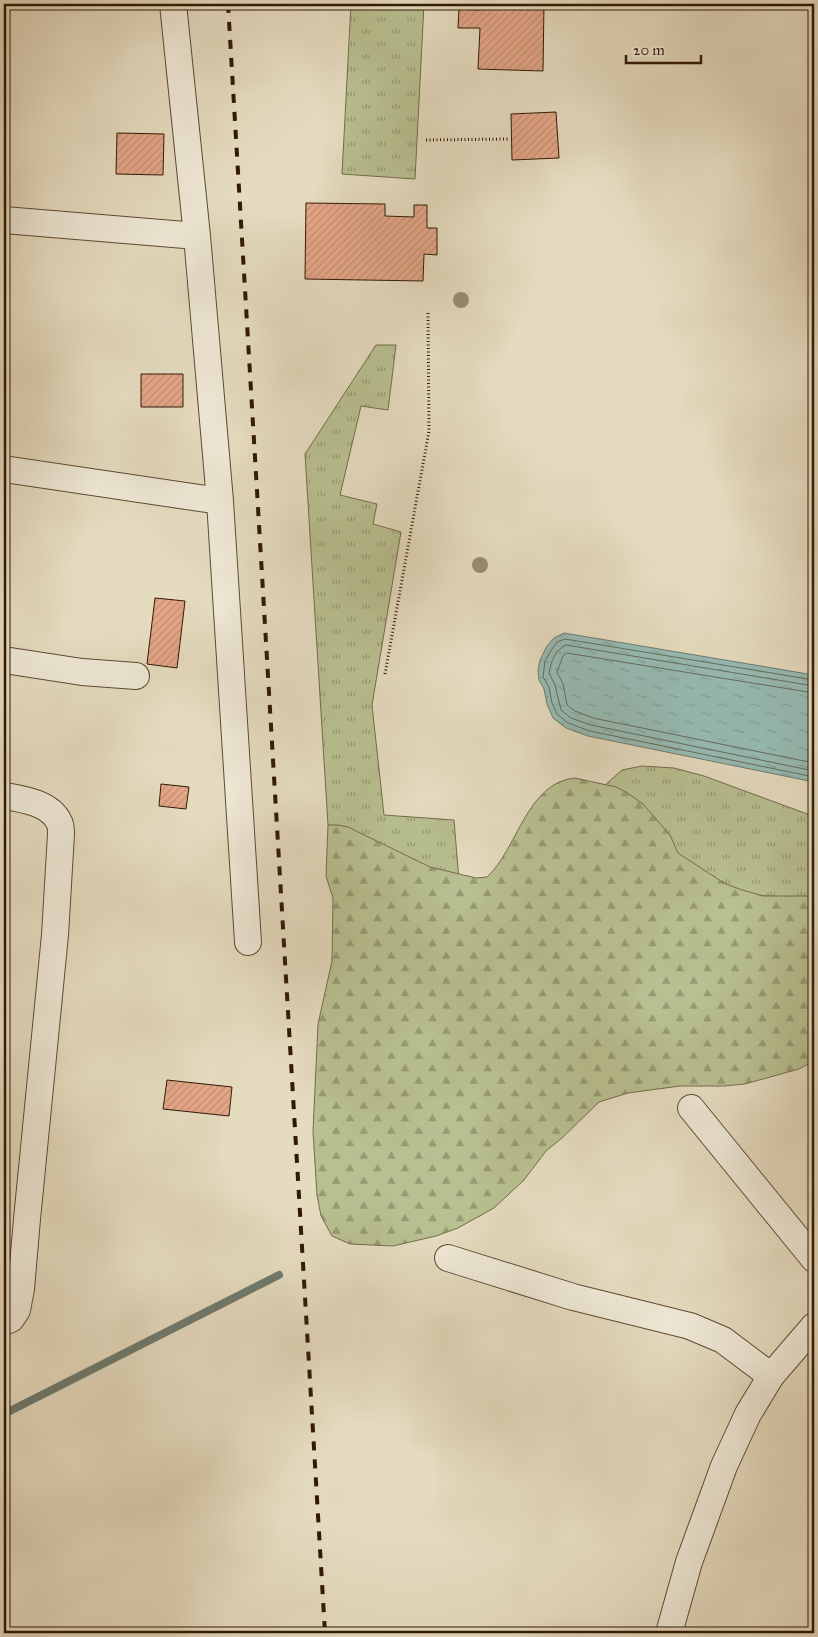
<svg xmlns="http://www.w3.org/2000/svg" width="818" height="1637" viewBox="0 0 818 1637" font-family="'IM FELL Great Primer',serif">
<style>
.grass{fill:url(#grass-tufts);stroke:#746c4a}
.forest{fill:url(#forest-firs);stroke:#746c4a}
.water{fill:url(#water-ripples);stroke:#6e7a6e}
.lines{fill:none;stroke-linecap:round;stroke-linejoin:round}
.shore{stroke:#646a5c;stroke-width:1}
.stream{stroke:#6e7a6e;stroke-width:8}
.building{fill:url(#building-hatch);stroke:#311905}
.street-casing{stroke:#5e4a34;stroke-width:28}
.path{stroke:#311905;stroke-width:3;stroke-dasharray:1 2.5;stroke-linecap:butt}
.street{stroke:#eee8d5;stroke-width:26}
.rail{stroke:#311905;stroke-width:4;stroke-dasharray:9 9;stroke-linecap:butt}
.tree{fill:#998c70}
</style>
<defs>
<pattern id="grass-tufts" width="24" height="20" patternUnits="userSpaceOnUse" patternTransform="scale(1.25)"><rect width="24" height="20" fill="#b8bf90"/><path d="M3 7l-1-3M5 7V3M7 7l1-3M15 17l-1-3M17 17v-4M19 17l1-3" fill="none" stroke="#969a74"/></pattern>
<pattern id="forest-firs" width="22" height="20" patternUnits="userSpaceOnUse" patternTransform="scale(1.25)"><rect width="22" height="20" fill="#b8bf90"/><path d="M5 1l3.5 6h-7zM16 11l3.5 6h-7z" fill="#969a74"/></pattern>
<pattern id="water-ripples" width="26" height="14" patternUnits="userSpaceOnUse" patternTransform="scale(1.25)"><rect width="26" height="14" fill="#96bbb4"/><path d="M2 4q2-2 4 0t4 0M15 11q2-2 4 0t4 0" fill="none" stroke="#82a099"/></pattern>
<pattern id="building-hatch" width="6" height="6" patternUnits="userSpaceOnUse" patternTransform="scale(1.25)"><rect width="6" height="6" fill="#e4a687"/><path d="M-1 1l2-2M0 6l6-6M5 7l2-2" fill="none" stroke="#c48e73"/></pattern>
</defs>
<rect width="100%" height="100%" fill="#e5dbbf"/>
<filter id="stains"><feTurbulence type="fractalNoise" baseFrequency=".004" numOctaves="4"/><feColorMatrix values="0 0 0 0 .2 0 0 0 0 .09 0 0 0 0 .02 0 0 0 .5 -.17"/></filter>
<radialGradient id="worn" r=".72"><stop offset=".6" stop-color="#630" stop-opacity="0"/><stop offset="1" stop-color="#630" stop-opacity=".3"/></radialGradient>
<!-- grass -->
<path class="grass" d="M351,4H424L415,179L342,174Z
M376,345H396L388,410L361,406L340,495L377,504L373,524L401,532L372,705L384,815L454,820L459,881L328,825L305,454Z
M642,766L674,768L704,776L810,815L814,819V899L751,895L721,883L678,855L603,787L622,770Z"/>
<!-- forest -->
<path class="forest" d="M575,778L616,787L626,792L643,804L670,835L678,853L724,883L742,890L764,896H814V1061L799,1069L745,1084L724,1086H680L628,1093L599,1102L562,1138L546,1151L524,1180L494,1208L458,1228L436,1236L393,1246L350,1244L332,1236L321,1216L317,1195L313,1131L318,1024L332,961L333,898L326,876L328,825H337L348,827L430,867L476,878L487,877C517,850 527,782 575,778Z"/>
<!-- water -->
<path class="water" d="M564,633L814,675V782L588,736L566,728L553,718L547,704L544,689L539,680L538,670L540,660L547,646L554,638Z"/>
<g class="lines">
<!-- shore -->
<path class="shore" d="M814,680L565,639L557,642L552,649L545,661L543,677L549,687L552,703L557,714L568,723L590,731L814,777
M814,686L566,645C555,650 551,662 549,673L555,685L561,710L571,718L591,725L814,771
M814,693L567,653L563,656L557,672L563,684L567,705L575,711L593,718L814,763"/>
<!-- stream -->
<path class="stream" d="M4,1414L279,1275"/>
</g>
<!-- building -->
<path class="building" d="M479,4H544L543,71L478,69L480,28H458L459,9L479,10Z
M556,112L559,158L512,160L511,114Z
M117,133L164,134L163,175L116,174Z
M306,203L385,204V216L414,217V205H427V228H437V255L424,254L423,281L305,279Z
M141,374H183V407H141Z
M155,598L185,601L177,668L147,664Z
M161,784L189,787L186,809L159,806Z
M167,1080L232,1087L229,1116L163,1109Z"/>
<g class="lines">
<defs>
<path id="street" d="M173,4L197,236L220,501L248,942
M4,220L197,236
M4,469L220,501
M4,660L82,672L136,676
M4,796C23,799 50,803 59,822C61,825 61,830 61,834L55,935L27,1219L21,1289L17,1310L11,1319L4,1322
M691,1108L814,1259
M448,1258L573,1297L690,1326L723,1340L771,1376
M669,1633L689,1562L724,1466L748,1414L771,1376L814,1326"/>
</defs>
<!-- street casing -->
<use href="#street" class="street-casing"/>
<!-- path -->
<path class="path" d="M426,140L509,139
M385,674L429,431L428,312"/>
<!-- street -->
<use href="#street" class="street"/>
<!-- rail -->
<path class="rail" d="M228,4L325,1633"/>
</g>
<!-- trees -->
<g class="tree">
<circle cx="461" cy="300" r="8"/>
<circle cx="480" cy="565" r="8"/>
</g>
<!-- margin -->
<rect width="818" height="1637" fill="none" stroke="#e5dbbf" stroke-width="20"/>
<rect x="5" y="5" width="808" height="1627" fill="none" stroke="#311905" stroke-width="2.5"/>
<rect x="10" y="10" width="798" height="1617" fill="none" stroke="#311905"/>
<!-- scale -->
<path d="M626 55v8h75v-8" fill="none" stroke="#311905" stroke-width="2.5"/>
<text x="633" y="55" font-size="15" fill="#311905" stroke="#eee8d5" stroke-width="4" paint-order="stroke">20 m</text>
<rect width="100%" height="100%" filter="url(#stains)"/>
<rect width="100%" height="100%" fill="url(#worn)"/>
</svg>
